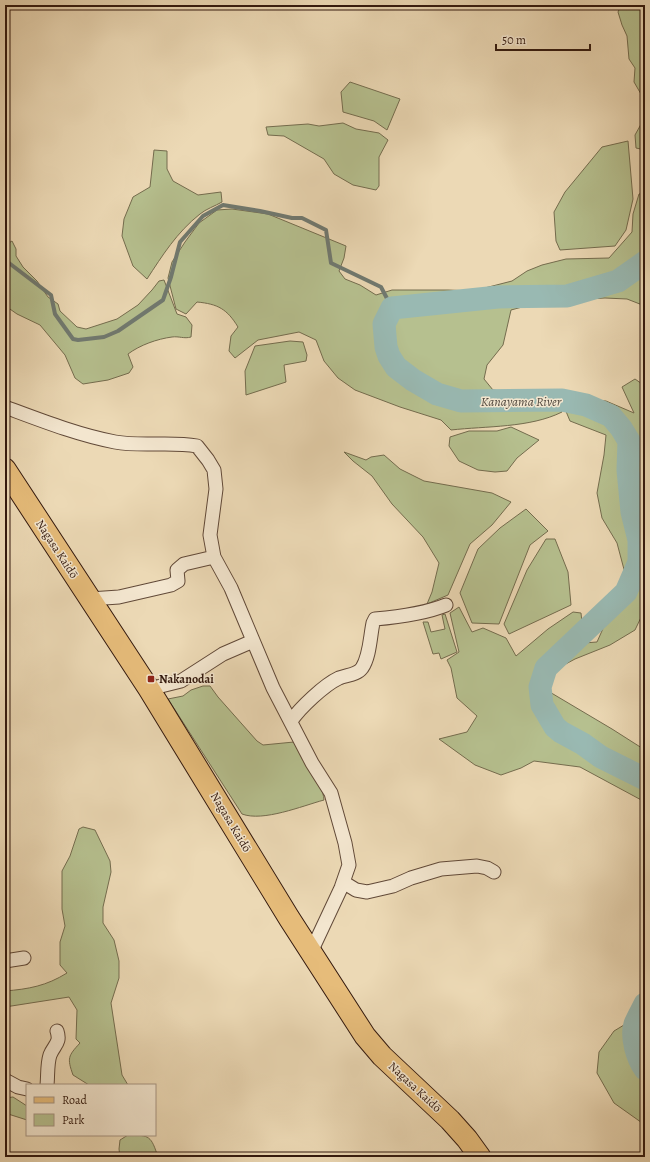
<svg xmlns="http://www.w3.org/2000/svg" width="650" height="1162" viewBox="0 0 650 1162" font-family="Alegreya,serif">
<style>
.green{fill:#b6c08f;stroke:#746c4e}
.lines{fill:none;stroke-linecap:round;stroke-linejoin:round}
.stream{stroke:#707970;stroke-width:4}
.river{stroke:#99b9b2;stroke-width:23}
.minor-casing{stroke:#614938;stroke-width:15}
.primary-casing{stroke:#33190e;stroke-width:23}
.minor{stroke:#f3e6cf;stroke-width:13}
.primary{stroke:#e6bc7a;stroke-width:21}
.poi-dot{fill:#8f2418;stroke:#f3e6cf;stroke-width:1.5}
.labels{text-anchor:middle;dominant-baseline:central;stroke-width:3;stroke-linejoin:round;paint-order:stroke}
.street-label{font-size:12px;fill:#33190e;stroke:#f3e6cf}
.poi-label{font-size:12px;font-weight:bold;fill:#33190e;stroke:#f3e6cf;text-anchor:start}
.water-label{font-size:13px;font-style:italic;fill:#52493f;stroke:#f3e6cf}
</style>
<rect width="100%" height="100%" fill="#ecd9b5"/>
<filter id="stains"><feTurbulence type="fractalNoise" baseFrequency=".005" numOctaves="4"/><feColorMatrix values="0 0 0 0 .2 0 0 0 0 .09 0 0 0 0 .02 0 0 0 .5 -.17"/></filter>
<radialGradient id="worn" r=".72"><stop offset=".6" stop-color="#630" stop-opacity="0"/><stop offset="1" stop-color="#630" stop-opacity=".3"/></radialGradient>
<!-- green -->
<path class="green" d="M621,5H645V101L634,82L635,68L629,59L627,36L622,25L618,12Z
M350,82L400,99L387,130L374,121L343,112L341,92Z
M645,117V150L636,148L635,135Z
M343,123L356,129L379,133L388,140L379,157V186L376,190L353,185L334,174L324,159L284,136L268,135L266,127L308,124L319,126Z
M628,141L633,199L626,230L615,246L560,250L556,241L554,212L565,192L602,147Z
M154,150L167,151V169L173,181L198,195L221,192L222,202C215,206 206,209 200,214C177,232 162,256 147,279L133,266L122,236L124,219L133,197L150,187Z
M645,193V306L627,299L605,298L568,300L537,303L511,310L503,345L487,365L484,379L493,390L515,393H535L560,407L562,412C530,428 486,426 451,430L441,420L400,407L355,390L338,378L324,361L316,340L299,332L258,340L235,358L229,351L231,336L238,327C227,309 218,304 197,302L186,314L176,309L168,278L172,262L185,242L199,223L217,210L232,209L268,214L346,246L344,258L339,271L345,279L360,285L376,295L392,290H448L473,291L512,281L527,271L542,265L566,259L609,258L632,232L633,214L639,194Z
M12,241L16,249V256L23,267L37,281L48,297L58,304L60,311L77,327L86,329L117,319L138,305L152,290L159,281L164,280L177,314L186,317L192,325L191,337C184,339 179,336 172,337C157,339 140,345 128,354L133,367L129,373L108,380L83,384L75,378L65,355L40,325L17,314L7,307L5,298V244H7Z
M290,341L303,342L307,355L306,361L284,365L286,382L246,395L245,371L255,346Z
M635,379L645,386V609L635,630L610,645L575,659L551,672L548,691L612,729L645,750V802L580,767L534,761L521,768L501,775L475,765L439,739L467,732L477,716L457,698L451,668L447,660L459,652L450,613L459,607L472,632L483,628L506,638L516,656L548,629L573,612L581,613L584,643L597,642L626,577L617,543L602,518L597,493L604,455L606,435L570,421L565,409L576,399L606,401L634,413L622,387Z
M511,427L539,440L517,458L507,471L495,472L478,470L459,461L449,446L450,437L469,431H497Z
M344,452L366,460L371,457L384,455L400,469L424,481L492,493L511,502L492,525L470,544L448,595L427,604L432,592L439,563L423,537L392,504L372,476L353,461Z
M526,509L548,531L530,545L499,624L472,623L460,593L478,549L500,528Z
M546,539H555L568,572L571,605L509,634L504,624L527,570Z
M445,614L457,652L441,659L439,653L433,654L423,622H428L431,632L445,629L442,615Z
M203,686H210L218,697L257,741L263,745L294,742C303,756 323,783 324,800C302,806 263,822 242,814L168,699L183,696L191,690Z
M83,827L95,830L110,861L111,872L103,907V923L114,940L119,961V978L111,1003L122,1075L128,1085H89L73,1075C67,1058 68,1056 80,1043L76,1039L77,1010L69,997L5,1007V991C29,989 46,986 67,973L60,965V942L65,926L62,909V871L70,856L79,829Z
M629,1022L640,1033L645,1047V1125L614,1103L597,1073L599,1052L614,1031Z
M13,1097L27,1106V1120L5,1113V1098Z
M128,1135C150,1135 151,1136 158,1157H120L119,1149L120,1140Z"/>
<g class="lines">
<!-- stream -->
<path class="stream" d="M5,260L51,295L55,314L73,339L78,340L104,337L118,331L163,300L171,277L180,242L203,216L223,205L260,211L292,218H302L326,230L331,263L381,287L392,308"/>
<!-- river -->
<path class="river" d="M645,262L618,281L567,296L498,297L392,308L384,324L386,347L389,356L396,367L413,380L437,394L461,401L562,400L586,405L611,416L621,428L629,441L628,470L632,512L639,540V562L626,592L546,668L540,687L542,705L555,727L561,732L583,744L601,757L645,779
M645,1004C642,1010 638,1017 635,1024C631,1037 637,1058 645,1069"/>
<defs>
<path id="minor" d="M5,407C40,420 78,435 115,442C142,447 170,441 197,446L208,460L214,470L216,489L210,535L214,557L231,588L273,688L312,763L331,793L345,843L349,865L341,888L311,952
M90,599L119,597L171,585L178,581L177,570L184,564L214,557
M149,689L181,681L223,654L253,641
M291,721C300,708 324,685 339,678C346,675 357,675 362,668C370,656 370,637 373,623L375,619C398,617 424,614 446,605
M343,882L356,890L367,892L393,886L411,878L441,869L477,866L487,868L494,872
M5,961L24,958
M5,1080L18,1087L27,1089
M47,1085C48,1076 47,1064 50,1055C54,1045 61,1043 57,1031"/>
<path id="primary" d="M5,469L149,689L289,918L365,1036L382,1056L450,1120L467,1139L480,1157"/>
</defs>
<!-- minor casing -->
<use href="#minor" class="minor-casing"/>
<!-- primary casing -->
<use href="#primary" class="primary-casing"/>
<!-- minor -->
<use href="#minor" class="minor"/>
<!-- primary -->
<use href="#primary" class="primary"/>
</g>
<!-- markers -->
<rect class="poi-dot" x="147" y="675" width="8" height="8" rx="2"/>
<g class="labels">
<!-- street labels -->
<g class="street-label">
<text transform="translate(57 549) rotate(57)">Nagasa Kaidō</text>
<text transform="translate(231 822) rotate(59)">Nagasa Kaidō</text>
<text transform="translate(415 1087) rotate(43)">Nagasa Kaidō</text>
</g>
<!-- poi labels -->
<g class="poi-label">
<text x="159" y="679">Nakanodai</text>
</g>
<!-- water labels -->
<g class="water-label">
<text x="521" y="401">Kanayama River</text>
</g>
</g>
<!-- margin -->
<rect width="650" height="1162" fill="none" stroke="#ecd9b5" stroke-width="20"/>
<rect x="6" y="6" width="638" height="1150" fill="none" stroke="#33190e" stroke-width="2"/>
<rect x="10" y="10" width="630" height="1142" fill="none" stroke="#33190e"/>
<!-- legend -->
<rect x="26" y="1084" width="130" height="52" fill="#f3e6cf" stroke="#a69482"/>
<rect x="34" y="1097" width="20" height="6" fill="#e6bc7a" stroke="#a69482"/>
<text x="62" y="1104" font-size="12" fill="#33190e">Road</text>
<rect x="34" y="1114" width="20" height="12" fill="#b6c08f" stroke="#a69482"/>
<text x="62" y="1124" font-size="12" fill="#33190e">Park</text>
<!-- scale -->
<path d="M496 44v6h94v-6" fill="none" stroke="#33190e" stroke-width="2"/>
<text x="502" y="44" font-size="12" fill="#33190e" stroke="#f3e6cf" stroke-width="3" paint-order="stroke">50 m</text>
<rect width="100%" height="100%" filter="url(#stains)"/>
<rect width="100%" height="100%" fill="url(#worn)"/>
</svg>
